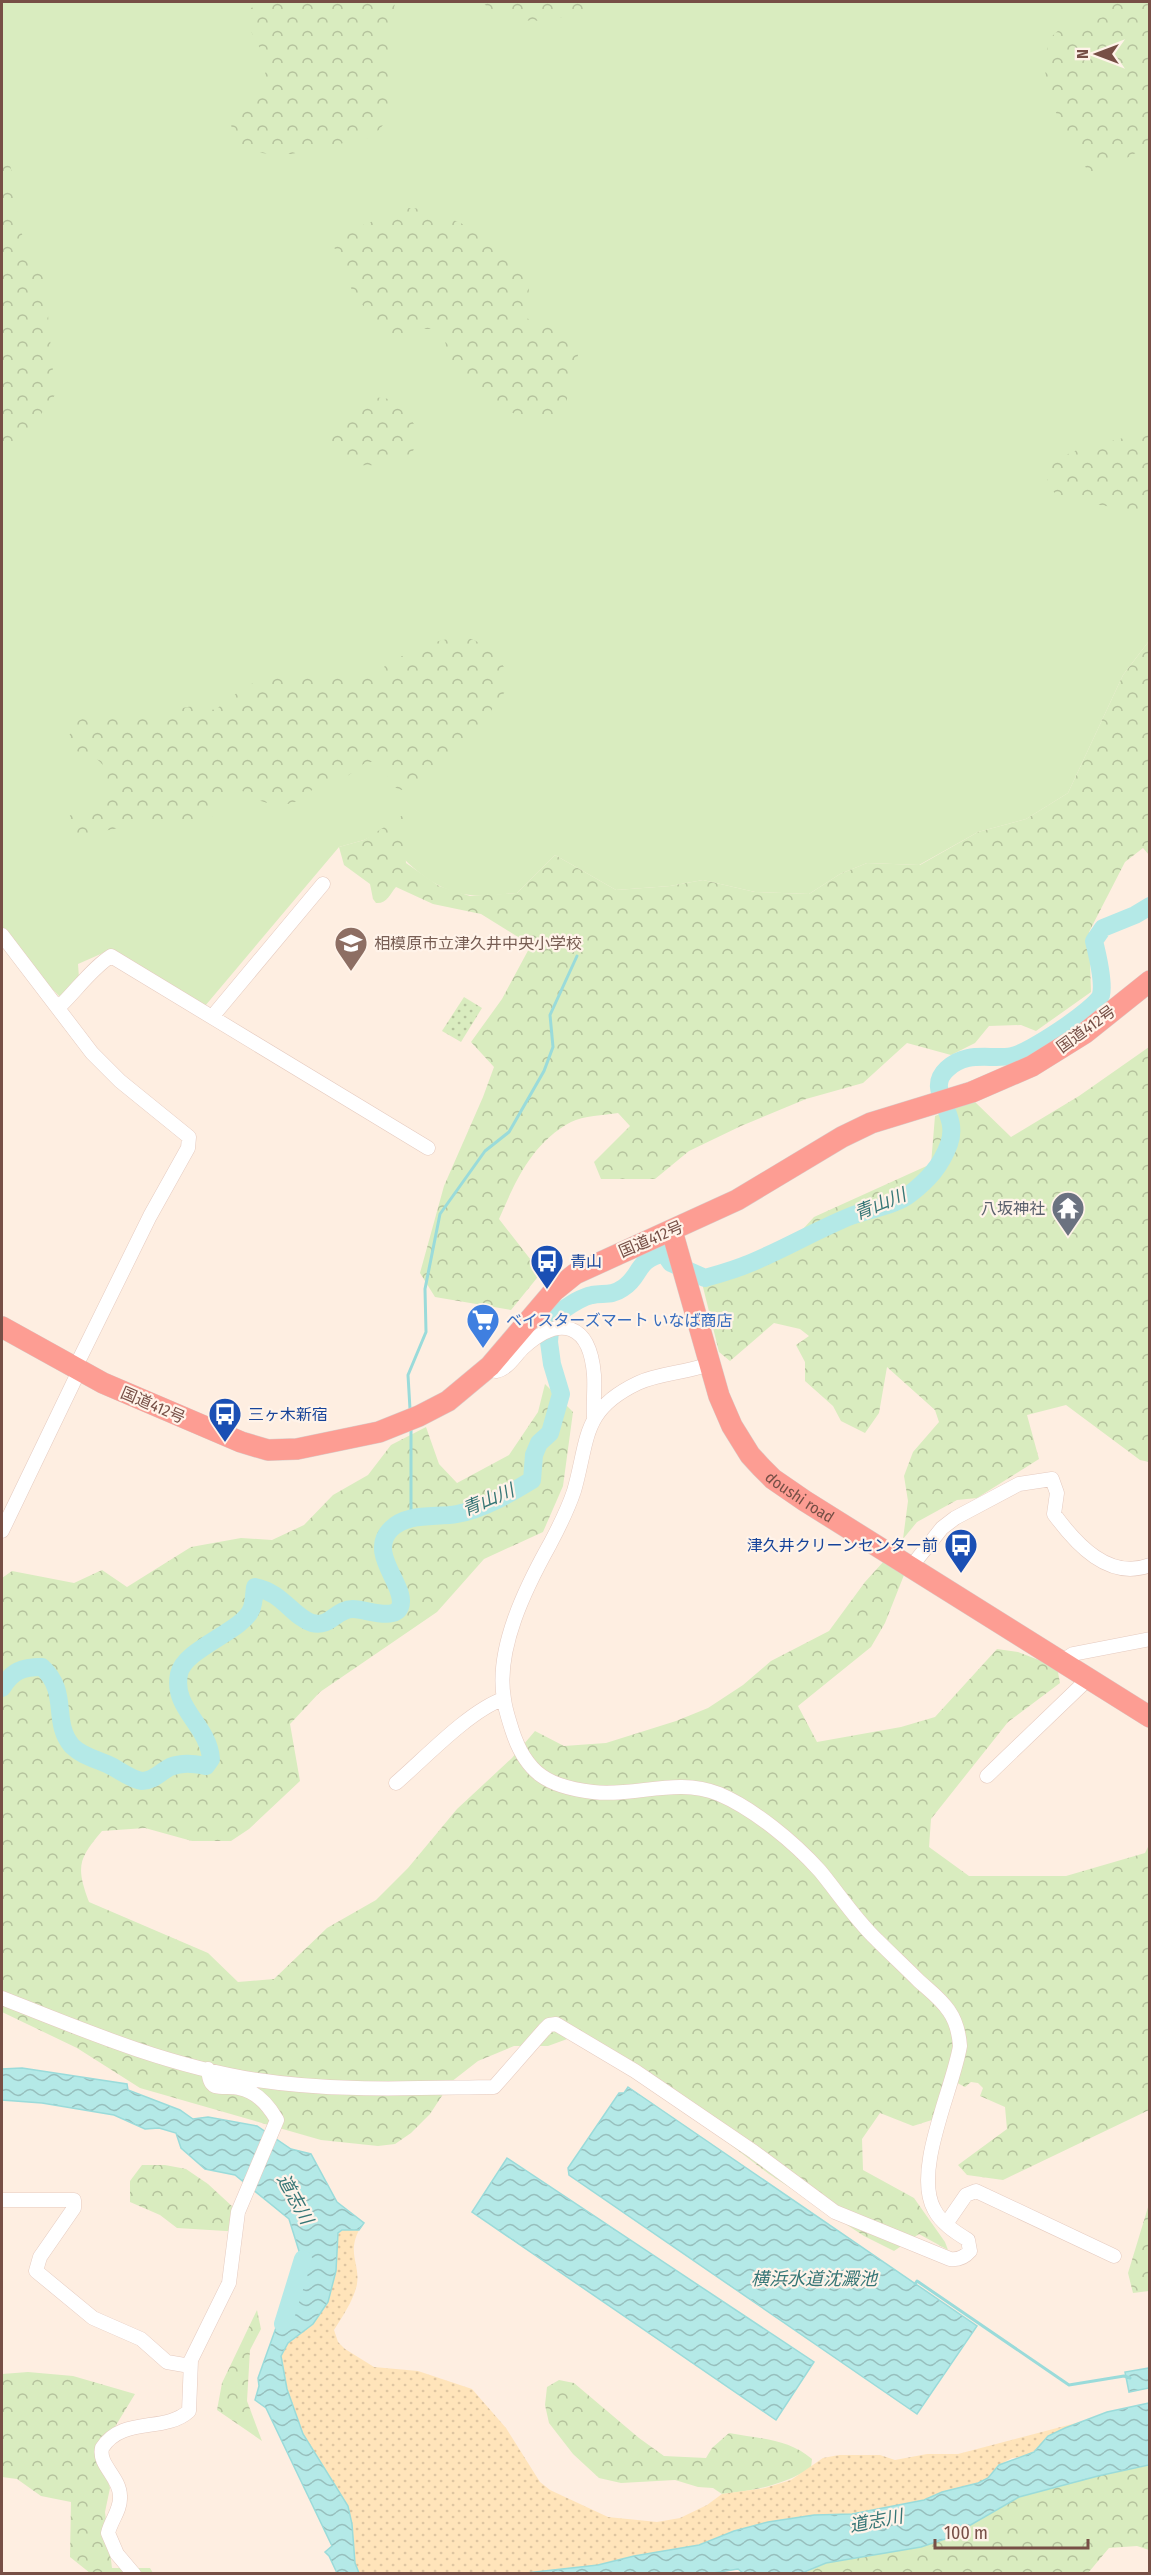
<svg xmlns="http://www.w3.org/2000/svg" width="1151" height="2575" viewBox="0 0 1151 2575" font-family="'Fira Sans Condensed','Noto Sans JP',sans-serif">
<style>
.grass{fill:#d9ecbf}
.forest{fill:url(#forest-crowns)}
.sand{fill:url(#sand-dots)}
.park{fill:url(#park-dots)}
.water{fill:url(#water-waves);stroke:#9adbda;stroke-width:1.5}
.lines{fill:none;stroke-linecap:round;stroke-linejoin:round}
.stream{stroke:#9adbda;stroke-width:3}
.river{stroke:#b4e9e7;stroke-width:18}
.minor-casing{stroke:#e5cabf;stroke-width:15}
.highway-casing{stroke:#d9cecb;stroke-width:22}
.minor{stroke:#fff;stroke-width:14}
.highway{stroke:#fd9d93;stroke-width:21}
.labels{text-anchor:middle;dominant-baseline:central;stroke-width:4.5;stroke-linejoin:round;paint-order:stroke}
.education-label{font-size:16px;fill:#785e54;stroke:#fff3e9;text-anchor:start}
.street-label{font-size:16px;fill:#774f46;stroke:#fff3e9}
.worship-label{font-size:16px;fill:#5b616d;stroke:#fff3e9;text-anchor:end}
.transit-label{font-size:16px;fill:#164399;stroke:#fff3e9;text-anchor:start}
.shop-label{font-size:16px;fill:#366cbe;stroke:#fff3e9;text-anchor:start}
.water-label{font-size:18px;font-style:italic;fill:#367676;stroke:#fff3e9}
</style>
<defs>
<pattern id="forest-crowns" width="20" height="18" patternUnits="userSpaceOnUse" patternTransform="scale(1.5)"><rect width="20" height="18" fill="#d9ecbf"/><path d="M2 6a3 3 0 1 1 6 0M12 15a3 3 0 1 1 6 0" fill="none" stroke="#b5c29d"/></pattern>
<pattern id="sand-dots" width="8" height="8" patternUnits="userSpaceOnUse" patternTransform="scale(1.5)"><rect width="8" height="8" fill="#ffe4ba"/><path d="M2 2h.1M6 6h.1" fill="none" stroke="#dec5a1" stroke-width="1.8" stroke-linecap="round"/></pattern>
<pattern id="park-dots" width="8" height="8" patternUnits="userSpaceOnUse" patternTransform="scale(1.5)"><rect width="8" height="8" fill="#d9ecbf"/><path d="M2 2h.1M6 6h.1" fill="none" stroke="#b5c29d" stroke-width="1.8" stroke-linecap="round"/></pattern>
<pattern id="water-waves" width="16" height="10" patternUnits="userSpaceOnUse" patternTransform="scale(1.5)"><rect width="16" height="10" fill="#b4e9e7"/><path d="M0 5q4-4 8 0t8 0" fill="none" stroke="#97bfbd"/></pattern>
</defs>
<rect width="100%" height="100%" fill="#feeee1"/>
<!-- grass -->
<path class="grass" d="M2,2H1149V641L1123,675L1068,793L1026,819L978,832L919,865L867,863L840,874L809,894L755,892L703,880L670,886L616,890L555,855L517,893C502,894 485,897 470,895C431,891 404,860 379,832L364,840L339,847L205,1006L156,978L112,949L78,964L79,978L61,998L37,973L2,927Z"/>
<!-- forest -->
<path class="forest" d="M266,2H395L391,31L387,120L373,137L291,154H269L242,150L229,121L257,101L268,64L241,12Z
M481,2H603C597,7 586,9 578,12C543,25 511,25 481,2Z
M1112,2H1149V145L1092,179L1046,94L1045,58L1050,38L1060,29L1107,16Z
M2,149H6L13,177L19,228L45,281L55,395C42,412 21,446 2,453Z
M408,208L429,209L467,226L517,259L530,278L526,318L582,339L562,419H530L493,406L478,393L448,358L443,329H417L395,344L354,295L332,242L363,225Z
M368,397C375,398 385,397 391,400C408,410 432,440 407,456C387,468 365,465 343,465L326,448L340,419Z
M1149,420V513L1057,498L1047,479L1053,461L1077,450L1131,436Z
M460,636C481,639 514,662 506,689C503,698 461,748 452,758C444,767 415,790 402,790C390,789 387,771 381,762C360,760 360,769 344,778C335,783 324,785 314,789C308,792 304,797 299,800C279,810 260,803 243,791L227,796L211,818L193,827L133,825L104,831L84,841L72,840L66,832L64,821L73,813H87L96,809L107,784L108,770L98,760L71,749L67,741L75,722L89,716L123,719L193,706L215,710L247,685L295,673L355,679L377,673L393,659L424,649L435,642Z
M1149,641V855L1143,848L1125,862L1089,932L1091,992L1036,1031L1021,1025L989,1026L975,1043L951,1055L907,1043L863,1083L806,1099L741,1126L689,1151L655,1179H601L594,1162L630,1126L618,1113C604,1115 583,1116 571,1122C532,1143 516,1180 499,1219L541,1273L511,1310L435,1297L420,1273L444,1186L483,1097L494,1067L471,1042L502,999L531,945L481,914L433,904L396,887C390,894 387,904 376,903L373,899L370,884L344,865L339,847L364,840L403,815L406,863L439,886L470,896L517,893L555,855L616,890L670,886L703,880L755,892L809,894L840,874L867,863L920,865L978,832L1026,819L1068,793L1123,675Z
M1149,1047V1462L1140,1460L1066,1405L1027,1415L1039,1459L977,1498L957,1500L917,1522L903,1539L908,1501L904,1476L913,1452L939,1422L935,1410L887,1367L879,1413L865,1433L841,1421L833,1406L805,1381V1362L796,1345L809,1336L800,1329L774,1323L730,1361L719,1352L702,1283L779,1255L814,1217L931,1164L935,1116L974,1101L1011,1137L1079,1096Z
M545,1384L573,1412L563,1486L543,1532L484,1559L437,1612L320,1692L290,1724L300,1781L249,1829L231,1841H192L145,1828L102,1831C78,1859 76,1867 89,1902L208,1953L238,1982L274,1979L327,1928L376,1900L408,1868L457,1809L512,1758L535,1731L564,1746L606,1743L676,1721L708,1708L743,1685L771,1661L829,1631L865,1582L884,1561L904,1575L885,1623L871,1647L798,1706L817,1742L901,1727L935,1717L997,1649L1018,1652L1057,1667L1060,1683L1008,1722L931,1819L929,1847L969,1876H1066L1145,1853L1149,1845V2110L1003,2180L967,2175L958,2165L1007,2129L1005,2107L980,2096L983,2088L978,2083L971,2082L965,2087L946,2077L935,2119L913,2126L880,2113L862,2139L863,2170L914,2198L945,2242L948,2250L919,2234L894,2251L864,2236L769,2174L624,2064L570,2038L548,2046H514L478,2061L451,2082L430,2114L411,2133L395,2144L378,2146L321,2140L140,2088L77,2048L2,2012V1578L12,1571L74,1583L102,1570L127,1587L191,1547L241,1538L272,1540L304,1525L333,1495L368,1475L391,1445L426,1427L439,1464L457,1483L509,1455L538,1412Z
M142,2165H165L186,2169L208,2184L234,2208L242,2232L177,2228L160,2215L130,2202V2181Z
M1149,2204V2291L1133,2293L1128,2273Z
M257,2310L261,2329L250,2350L247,2401L262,2441L217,2410L222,2383Z
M28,2372L73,2376L135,2394L99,2453L110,2488L105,2512L112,2568H150L153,2573H90L70,2557L71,2502L41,2496L17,2479L2,2477V2374Z
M559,2380L574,2383L639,2438L664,2456L706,2458L712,2448L729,2433C759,2439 787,2438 812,2459L811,2468C783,2485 754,2491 722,2494L713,2488L698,2487L675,2480L621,2483L599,2478L573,2454L549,2423L545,2405L547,2387Z
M1149,2465V2550L1137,2546L1109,2548L1088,2573L802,2574L826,2563L921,2547L948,2538L1019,2497L1098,2476Z"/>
<!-- sand -->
<path class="sand" d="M342,2230H359C347,2254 360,2263 357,2284C354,2300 342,2317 334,2330L338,2342L345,2349L374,2367L418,2371L472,2389L506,2428L540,2482L550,2490L608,2517L657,2522L680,2518L707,2505L722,2494L765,2488L791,2480L823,2458L839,2455H880L895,2460L927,2454H958L1080,2422L1048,2436L1043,2444L1027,2456L1012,2458L999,2465L988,2478L978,2483L942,2492L924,2500L852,2514L814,2515L768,2522L734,2531L699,2545L634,2556L598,2565L526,2574L359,2573L355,2563L352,2524L303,2434L287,2389L281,2356L288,2343L298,2336L336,2271V2237Z"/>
<!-- park -->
<path class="park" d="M464,997L482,1008L461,1042L442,1031Z"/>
<!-- water -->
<path class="water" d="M22,2068L127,2084L128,2090L180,2110L193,2119L208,2117L257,2126L291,2149L311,2154L337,2202L364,2223L359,2230H342L338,2233L336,2271L328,2302L313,2324L288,2343L281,2356L287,2389L303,2434L348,2506L352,2524L355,2563L359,2573H337L329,2556L325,2552L332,2546L266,2408L255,2400L259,2386L258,2378L282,2311L295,2296L299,2251L289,2219L235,2175L205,2169L181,2148L176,2133L159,2128L145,2129L114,2115L42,2103L2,2100V2069Z
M628,2087L977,2326L917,2414L569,2175L568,2168L619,2093H624Z
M507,2158L814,2362L776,2420L472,2212Z
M1149,2368V2388L1129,2392L1125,2372Z
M1149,2403V2465L1098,2476L1019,2497L948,2538L921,2547L826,2563L802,2573H743L738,2569L707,2574L526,2573L598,2565L634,2556L699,2545L734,2531L768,2522L814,2515L852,2514L924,2500L942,2492L978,2483L988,2478L999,2465L1034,2452L1048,2436L1065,2428L1107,2412Z"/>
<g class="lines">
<!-- stream -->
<path class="stream" d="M410,1409L408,1375L426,1332L425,1289L440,1214L485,1151L509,1132L544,1071L553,1047L550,1015L577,956
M411,1430V1519
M915,2284L917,2281L1069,2385L1124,2376L1130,2378"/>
<!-- river -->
<path class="river" d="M2,1688C12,1671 22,1667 42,1667C70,1693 51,1721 72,1746C82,1756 96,1759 109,1765C118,1769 132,1780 142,1781C154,1781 160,1772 170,1767C183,1762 194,1764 206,1766L211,1759C208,1724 172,1709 179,1674C184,1649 242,1631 251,1610C254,1604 254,1594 255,1587C282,1592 293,1617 312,1623C330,1628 336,1609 353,1609C365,1609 394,1621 400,1607C408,1586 366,1554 391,1529C408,1512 436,1518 457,1514C484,1509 509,1494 532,1480L534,1455L539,1443L550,1433L561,1394L552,1364L549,1342L551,1318C564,1310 577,1298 592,1295C604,1293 612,1296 623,1288C642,1276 634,1261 664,1253L671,1263L705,1278C719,1274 734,1270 748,1264C783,1250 816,1230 851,1216C869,1209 895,1206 910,1194C928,1180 941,1166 949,1144C961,1112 923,1091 947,1069C967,1050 990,1060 1012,1056C1027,1054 1096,1009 1101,995C1104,983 1097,953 1094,941L1103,928L1135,915L1150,906
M283,2324L303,2259"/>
<defs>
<path id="minor" d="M2,935L92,1053L120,1081L189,1137L188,1148L150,1216L75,1368
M59,1007C76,991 91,969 111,956L428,1148
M212,1017L323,884
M490,1366L496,1371C508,1369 515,1355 524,1347C561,1314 590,1324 594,1375C595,1389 593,1403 594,1417
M2,1531L79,1371
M910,1568L942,1528L955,1518L1019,1484L1052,1479L1057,1493L1054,1514C1076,1544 1109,1581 1150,1565
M1062,1661L1073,1654L1150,1639
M987,1776L1089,1678
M396,1783C425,1758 469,1711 503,1699
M2,1998C85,2031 168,2066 257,2080C336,2092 416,2088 494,2087L544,2030L549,2025L556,2024L635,2071L754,2152L835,2212L950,2259C958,2260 964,2258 970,2251L968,2240C955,2232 941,2223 934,2209C913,2170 953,2089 960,2046C959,2033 956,2021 949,2011C941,1999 929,1990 919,1981C905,1967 891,1954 877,1940C855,1919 839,1894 820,1871C794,1842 754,1809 719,1794C677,1777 636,1797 593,1792C549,1787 526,1774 512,1730C509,1720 505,1709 504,1699C495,1649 526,1587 550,1544C559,1527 568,1509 574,1491C589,1439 581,1410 638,1383C660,1373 686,1373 709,1364
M2,2200H74V2208L40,2257L36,2271L93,2318L141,2339L167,2362L190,2366
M946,2224L966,2195L976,2191L1114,2256
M134,2574L117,2554L108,2533C111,2520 121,2510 120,2496C120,2477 98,2465 102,2448C122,2416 165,2433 189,2411L191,2360L229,2283L238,2212L277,2120C269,2106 256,2091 239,2088C232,2086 222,2088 215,2086C209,2083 209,2075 208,2069"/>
<g id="highway">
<path id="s1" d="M672,1231L719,1396L732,1426L750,1455L761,1467L773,1479L805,1501L1150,1717"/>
<path d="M2,1327L103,1383L241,1442L268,1450L297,1449L379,1432L419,1416L448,1401L490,1366L554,1291L575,1274L737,1200L842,1137L871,1123L972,1092L1032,1066L1085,1033L1150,981"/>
</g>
</defs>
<!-- minor casing -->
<use href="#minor" class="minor-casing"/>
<!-- highway casing -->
<use href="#highway" class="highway-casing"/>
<!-- minor -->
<use href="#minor" class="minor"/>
<!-- highway -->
<use href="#highway" class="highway"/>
</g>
<!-- icons -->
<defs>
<symbol id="school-pin" viewBox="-11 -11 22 30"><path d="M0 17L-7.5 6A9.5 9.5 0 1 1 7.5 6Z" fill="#8d6e63" stroke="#fff3e9"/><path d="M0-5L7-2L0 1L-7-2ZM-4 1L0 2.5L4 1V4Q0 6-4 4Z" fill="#fff"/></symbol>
<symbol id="temple-pin" viewBox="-11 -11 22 30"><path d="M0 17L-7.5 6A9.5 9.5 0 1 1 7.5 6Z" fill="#6b7280" stroke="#fff3e9"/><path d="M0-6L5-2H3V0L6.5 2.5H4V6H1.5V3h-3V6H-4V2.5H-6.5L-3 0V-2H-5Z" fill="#fff"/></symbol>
<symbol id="bus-pin" viewBox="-11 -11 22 30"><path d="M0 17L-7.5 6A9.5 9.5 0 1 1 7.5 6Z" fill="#1a4fb4" stroke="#fff3e9"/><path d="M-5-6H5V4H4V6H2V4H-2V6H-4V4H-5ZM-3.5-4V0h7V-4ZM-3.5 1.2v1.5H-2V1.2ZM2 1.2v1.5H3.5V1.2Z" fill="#fff"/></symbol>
<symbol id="supermarket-pin" viewBox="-11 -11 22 30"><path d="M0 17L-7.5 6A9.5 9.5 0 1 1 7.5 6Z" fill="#3f7fe0" stroke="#fff3e9"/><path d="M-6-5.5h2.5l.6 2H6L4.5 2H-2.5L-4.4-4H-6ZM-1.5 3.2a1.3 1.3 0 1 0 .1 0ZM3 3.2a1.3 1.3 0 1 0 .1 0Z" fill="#fff"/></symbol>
</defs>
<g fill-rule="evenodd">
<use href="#school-pin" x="332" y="924" width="38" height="52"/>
<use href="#temple-pin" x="1049" y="1189" width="38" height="52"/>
<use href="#bus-pin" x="528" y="1242" width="38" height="52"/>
<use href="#supermarket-pin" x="464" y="1301" width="38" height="52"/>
<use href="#bus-pin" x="206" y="1395" width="38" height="52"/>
<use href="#bus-pin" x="942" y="1526" width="38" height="52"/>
</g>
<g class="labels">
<!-- education labels -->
<g class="education-label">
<text x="374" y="943">相模原市立津久井中央小学校</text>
</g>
<!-- street labels -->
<g class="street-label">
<text transform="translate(1086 1029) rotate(-36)">国道412号</text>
<text transform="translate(651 1239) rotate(-23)">国道412号</text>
<text transform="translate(153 1405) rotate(23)">国道412号</text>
<text stroke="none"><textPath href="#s1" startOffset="304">doushi road</textPath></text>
</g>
<!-- worship labels -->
<g class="worship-label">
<text x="1045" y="1208">八坂神社</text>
</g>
<!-- transit labels -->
<g class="transit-label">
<text x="570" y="1261">青山</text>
<text x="248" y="1414">三ヶ木新宿</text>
<text x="938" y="1545" text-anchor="end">津久井クリーンセンター前</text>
</g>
<!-- shop labels -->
<g class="shop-label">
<text x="506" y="1320">ベイスターズマート いなば商店</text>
</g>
<!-- water labels -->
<g class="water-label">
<text transform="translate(880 1204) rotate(-22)">青山川</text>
<text transform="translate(488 1500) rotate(-23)">青山川</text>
<text transform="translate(295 2199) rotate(61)">道志川</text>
<text x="814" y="2279">横浜水道沈澱池</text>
<text transform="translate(876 2521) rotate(-11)">道志川</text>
</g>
</g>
<!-- border -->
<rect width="1151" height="2575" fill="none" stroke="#774f46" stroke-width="6"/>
<!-- north arrow -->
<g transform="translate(1097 54) rotate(270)" stroke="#fff3e9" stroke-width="4.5" paint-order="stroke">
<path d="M0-4.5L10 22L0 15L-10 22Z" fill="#774f46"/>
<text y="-9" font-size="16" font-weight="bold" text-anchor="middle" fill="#774f46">N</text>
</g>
<!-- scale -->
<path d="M935 2539v9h153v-9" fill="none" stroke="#774f46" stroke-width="3"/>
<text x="944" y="2539" font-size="18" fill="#774f46" stroke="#fff3e9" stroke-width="4.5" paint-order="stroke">100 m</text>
</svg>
